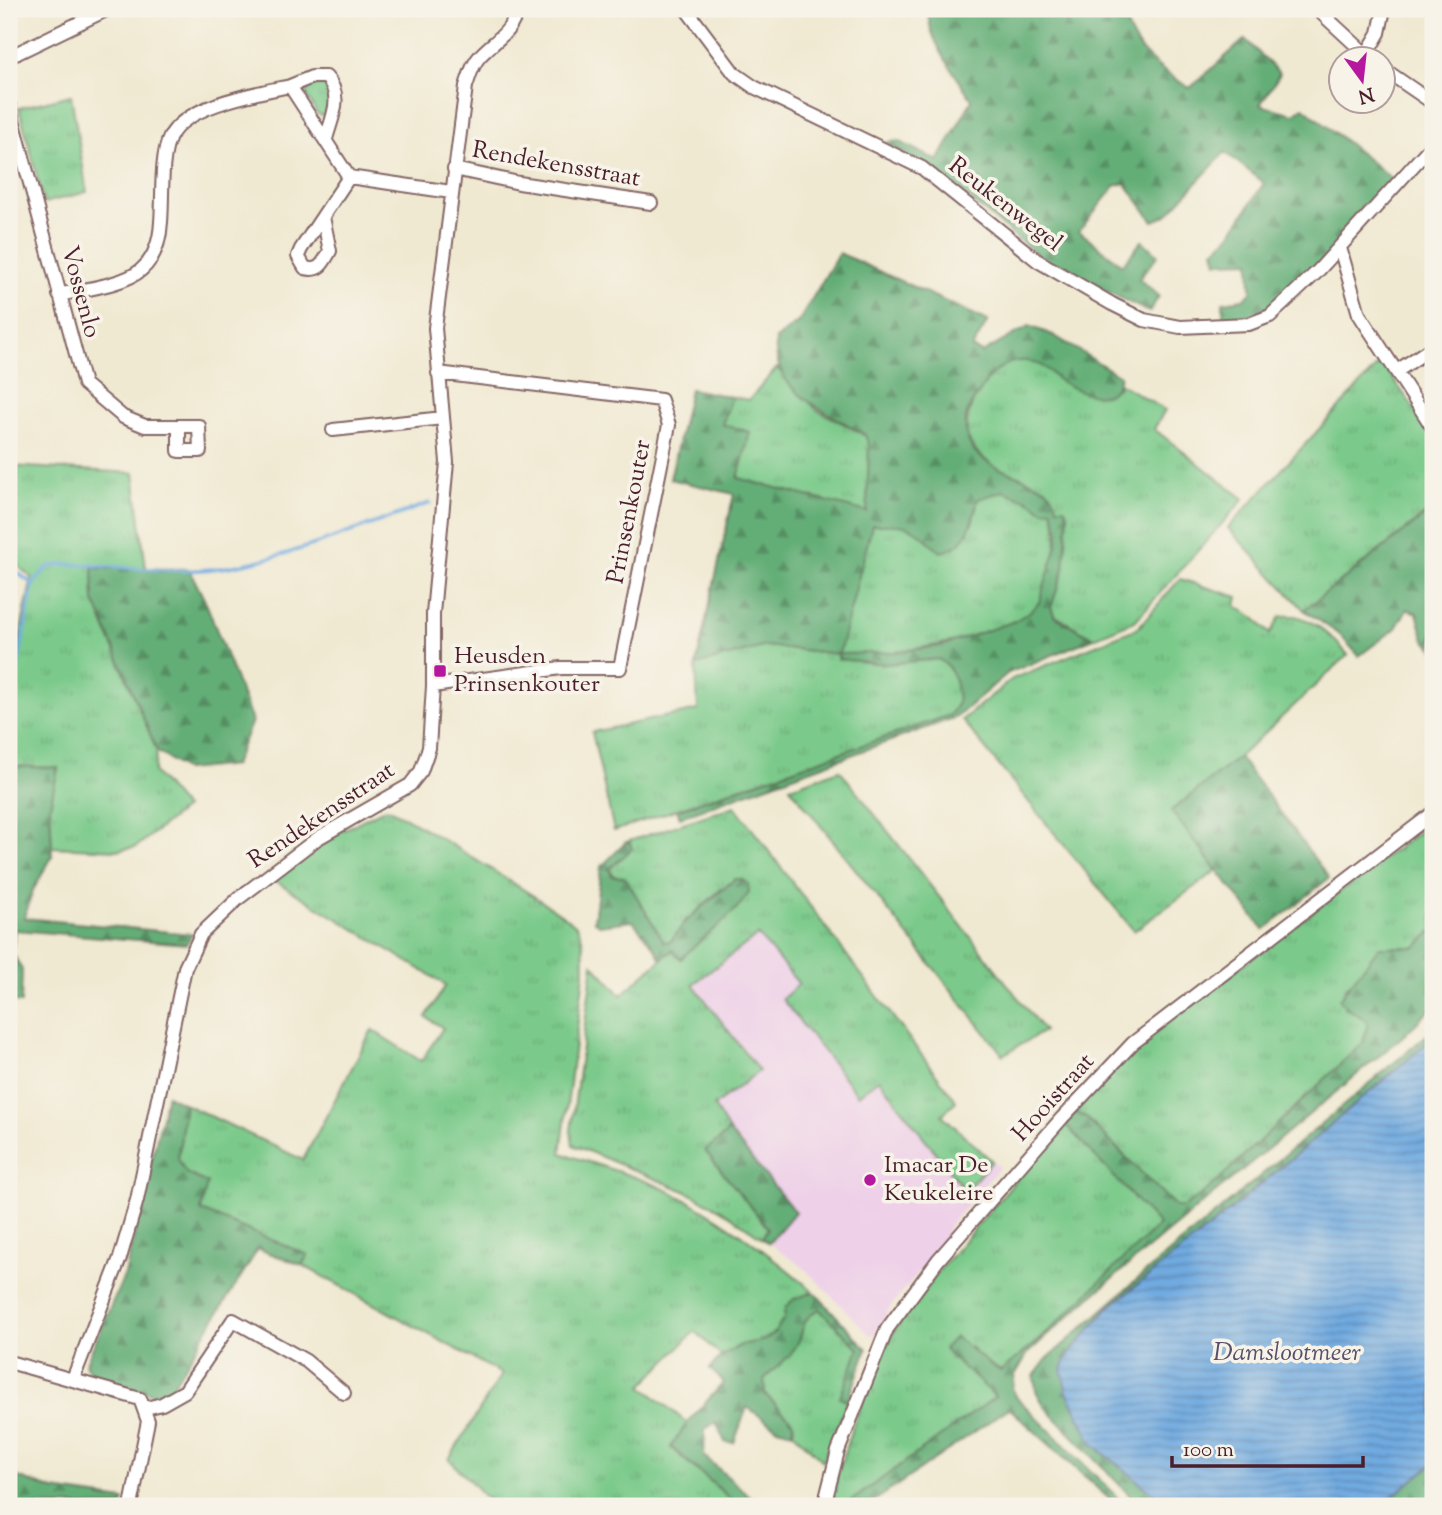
<svg xmlns="http://www.w3.org/2000/svg" width="1442" height="1515" viewBox="0 0 1442 1515" font-family="'Sorts Mill Goudy',serif">
<style>
.built{fill:#eed0e8}
.grass{fill:url(#grass-tufts);stroke:#62745b;stroke-width:2}
.forest{fill:url(#forest-firs);stroke:#576651;stroke-width:2;fill-rule:evenodd}
.water{fill:url(#water-rules);stroke:#5d6486;stroke-width:2}
.lines{fill:none;stroke-linecap:round;stroke-linejoin:round}
.stream{stroke:#70aae0;stroke-width:3.5}
.street-casing{stroke:#846665;stroke-width:16}
.street{stroke:#fff;stroke-width:12}
.poi-dot{fill:#b5179e;stroke:#f7f3e8;stroke-width:2.5}
.labels{text-anchor:middle;dominant-baseline:central;stroke-width:7;stroke-linejoin:round;paint-order:stroke}
.street-label{font-size:24px;fill:#4a1f2b;stroke:#f7f3e8}
.poi-label{font-size:24px;fill:#4a1f2b;stroke:#f7f3e8;text-anchor:start}
.water-label{font-size:26px;font-style:italic;fill:#57506a;stroke:#f7f3e8}
</style>
<defs>
<pattern id="grass-tufts" width="24" height="20" patternUnits="userSpaceOnUse" patternTransform="scale(1.75)"><rect width="24" height="20" fill="#7bca8b"/><path d="M3 7l-1-3M5 7V3M7 7l1-3M15 17l-1-3M17 17v-4M19 17l1-3" fill="none" stroke="#6cad78"/></pattern>
<pattern id="forest-firs" width="22" height="20" patternUnits="userSpaceOnUse" patternTransform="scale(1.75)"><rect width="22" height="20" fill="#64ae77"/><path d="M5 1l3.5 6h-7zM16 11l3.5 6h-7z" fill="#548d62"/></pattern>
<pattern id="water-rules" width="6" height="5" patternUnits="userSpaceOnUse" patternTransform="scale(1.75)"><rect width="6" height="5" fill="#70aae0"/><path d="M0 2.5h6" fill="none" stroke="#5e8ab6"/></pattern>
</defs>
<rect width="100%" height="100%" fill="#f7f3e8"/>
<filter id="ink" filterUnits="userSpaceOnUse"><feTurbulence type="fractalNoise" baseFrequency=".0143" numOctaves="2"/><feDisplacementMap in="SourceGraphic" scale="14" xChannelSelector="R" yChannelSelector="G"/><feConvolveMatrix kernelMatrix="1 2 1 2 8 2 1 2 1" color-interpolation-filters="sRGB"/></filter>
<filter id="wash" filterUnits="userSpaceOnUse"><feTurbulence type="fractalNoise" baseFrequency=".00686" numOctaves="4" result="noise"/><feDisplacementMap in="SourceGraphic" scale="28" xChannelSelector="R" yChannelSelector="G"/><feGaussianBlur stdDeviation="1.57" result="paint"/><feColorMatrix in="noise" values="0 0 0 0 0 0 0 0 0 0 0 0 0 0 0 0 0 1.4 0 .05"/><feComposite in="paint" operator="in"/></filter>
<g filter="url(#wash)">
<rect width="100%" height="100%" fill="#f0e9d2"/>
<!-- built -->
<path class="built" d="M759,935L799,985L783,999L858,1094L879,1079L964,1191L992,1161L1000,1167L949,1225L945,1240L891,1306L875,1335L869,1334L803,1267L769,1243L795,1212L729,1131L713,1106L693,984Z"/>
<!-- grass -->
<path class="grass" d="M312,83L324,84L332,96L325,116L317,114L307,97V88Z
M71,95L87,192L44,203L19,108Z
M1030,361L1045,367L1059,380L1118,388L1119,383L1165,410L1154,429L1244,499L1135,621L1094,638L1054,615L1051,607L1064,569L1068,514L1064,507H1057L1046,488C1019,478 988,470 971,444C956,422 984,370 1008,362C1014,360 1024,361 1030,361Z
M1381,362L1433,435V502L1428,512L1304,610L1228,528Z
M777,368L817,410L865,435L869,444L867,512L738,478L722,424L732,397L749,400Z
M9,466L134,473L146,569L93,568L94,600L157,751L154,772L185,808L136,847L119,850L52,847L50,807L58,768L9,766V685L32,578L9,558Z
M1003,491L1028,500L1044,511L1052,508C1059,530 1058,544 1052,565C1048,577 1045,596 1037,605C1003,642 887,653 838,659L886,664L938,659C955,667 957,686 958,703L950,715L614,831L592,732L698,710L696,665L766,646L838,654L872,525C895,524 915,521 929,541L972,524L978,499Z
M1180,579L1238,597L1236,606L1255,618L1270,634L1280,617C1306,610 1333,637 1348,655L1239,757L1172,810L1216,871L1134,931L962,720L1012,679L1138,628Z
M840,770L1044,1031L1003,1055L790,787Z
M735,806L956,1101L942,1115L992,1161L965,1191L879,1079L858,1095L782,999L799,984L758,935L693,984L759,1071L714,1106L729,1131L706,1151L768,1228L762,1238L720,1209L687,1192L573,1145L571,1131L593,964L621,995L672,950L681,959L704,935L722,888L685,922L671,941L663,942L649,918L609,869L631,849L630,843L626,842Z
M386,808C397,810 571,917 577,927C586,940 583,959 584,974L561,1153C593,1164 627,1173 658,1186C716,1212 766,1251 814,1292L794,1299L785,1308L784,1319L775,1332L765,1340L741,1345L721,1356L695,1331L642,1386L687,1423L671,1448L739,1506H494L449,1459L502,1374L302,1265L308,1255L201,1211L178,1159L185,1104L303,1160L372,1030L421,1061L443,1028L426,1017L446,985L272,879L323,840Z
M1433,821V930L1416,947H1379L1359,976L1345,988L1344,1007L1359,1014L1368,1023L1363,1043L1211,1187L1184,1207H1176L1086,1117L1073,1111L1136,1046L1167,1022Z
M1064,1123L1160,1225L1041,1338L1001,1371L985,1364L971,1347L952,1359L969,1370L996,1397L844,1506H828L850,1434L881,1352L905,1314L942,1267Z
M819,1309L859,1349L841,1396L848,1401L823,1461L793,1432L794,1423L765,1394L764,1379C774,1369 789,1358 796,1346C806,1330 798,1322 819,1309Z"/>
<!-- forest -->
<path class="forest" d="M929,9H1124C1127,47 1159,70 1190,88L1245,39L1280,74L1260,105L1294,114L1303,107L1392,179C1346,229 1297,317 1223,320V302L1243,299L1251,293L1250,261L1217,262L1214,250L1230,235L1264,183L1225,152L1166,216L1153,221L1125,183L1115,186L1079,231L1122,265L1142,241L1158,255L1139,279L1159,296L1149,312L1046,262L937,172L886,143L898,141L938,161L972,100C958,78 924,35 929,9Z
M839,253L988,321L972,348L982,353L1029,326L1053,335L1120,376C1114,408 1080,393 1060,381C1054,377 1050,371 1044,367C1022,353 997,364 984,385C979,394 967,407 966,417C958,482 1054,468 1057,507H1064L1068,515L1064,569L1051,607L1054,616L1094,638L1008,673L956,717L680,817L677,810L950,715L958,703C957,686 955,667 938,659L886,664L838,659V654L766,646L696,665L734,494L670,479L690,389L732,397L722,424L750,432L738,478L867,512L869,444L865,435C828,410 771,395 776,339L799,321ZM1003,491L1028,500L1044,511L1052,509L1059,531L1057,545L1039,603L1029,612L1015,621L941,646L895,652L839,654L872,525C914,523 911,526 941,552C969,547 971,524 978,499Z
M1433,502V649L1424,638L1417,613L1407,609L1396,628L1359,656L1340,635L1304,610L1428,513Z
M93,568L189,569L206,603L252,721L234,765L185,770L157,751L94,600Z
M1239,757L1329,878L1264,930L1171,811Z
M9,766L58,768L50,807L52,857L33,890L24,918L192,934L187,944L15,930L12,952L22,970L21,1003L9,1001Z
M626,842L630,843L632,849L609,869L612,876L625,877L664,942L671,941L685,922L735,879H741L748,884L749,893C731,919 702,937 681,959L672,950L661,960L655,948L633,921L599,925L594,921L601,867Z
M1433,930V1007L1402,1037L1089,1298L1028,1353L1015,1375L1012,1388L1017,1398L1126,1506H1117L1009,1408L867,1506H844L995,1397C980,1379 959,1367 944,1349L955,1337C972,1348 983,1362 1001,1371L1041,1338L1159,1225L1064,1123L1073,1111L1085,1117L1176,1207H1184L1211,1187L1363,1043L1368,1023C1358,1013 1346,1010 1339,999L1379,947H1416Z
M1433,1030V1038L1214,1224L1107,1309L1066,1390L1093,1444L1168,1506H1140L1045,1407L1036,1391L1034,1376L1047,1359L1132,1284Z
M167,1095L185,1104L178,1159L186,1173L207,1183L201,1211L308,1255L302,1265L258,1249L175,1382L174,1390L153,1394L113,1383L93,1377L85,1365L125,1274Z
M729,1131L795,1212L769,1243L762,1238L768,1228L705,1151Z
M814,1292L867,1349L848,1401L840,1397L859,1349L819,1309C797,1322 806,1331 796,1346C789,1359 774,1369 764,1379L765,1394L794,1423L793,1432L777,1428L747,1407L734,1443L725,1442L716,1422L705,1429L704,1456L761,1506H739L671,1447L687,1423L724,1382L710,1369L721,1356L741,1345L765,1340L775,1332L784,1319L785,1308L794,1299Z
M1433,1464V1506H1365L1391,1497Z
M9,1474L54,1490L124,1500L122,1506H22L9,1503Z"/>
<!-- water -->
<path class="water" d="M1433,1038V1464L1391,1497L1365,1506H1273L1259,1498L1237,1506H1168L1093,1444L1066,1390L1062,1369L1069,1354L1107,1309L1214,1224Z"/>
<g class="lines">
<!-- stream -->
<path class="stream" d="M9,567L33,584
M9,714L33,584L48,567L64,564C109,565 154,572 198,570C269,567 362,527 430,503"/>
</g>
</g>
<g filter="url(#ink)">
<g class="lines">
<defs>
<path id="street" d="M686,9L734,73L754,87L922,168L1038,261L1112,304L1144,320L1180,327L1249,324L1270,316L1317,272L1433,144
M1317,9L1372,60
M1366,55L1379,33L1384,9
M9,57L108,9
M1382,68L1433,103
M290,86L312,77H326C344,96 332,117 326,139
M9,105L84,384L123,417L145,426H199L200,451H179V426
M454,169L519,183L651,203
M323,217L330,251C323,263 320,272 305,268L298,256L301,249L349,177
M1340,248L1359,314L1433,428
M59,295C80,290 124,285 141,270C155,258 160,241 161,222C163,199 160,157 170,137C185,105 258,93 290,86L349,177L451,192
M1397,371L1433,347
M333,430L443,418
M433,686L561,668H620L669,425L661,400L438,373
M9,1362L140,1399L148,1421L131,1506
M73,1379L120,1258L137,1200L185,968L201,934L239,898L318,838L410,785L421,771L429,748L433,686V614L447,462L435,328L466,86C470,75 472,65 480,56C495,40 513,32 517,9
M146,1408L162,1404L185,1391L233,1320L306,1361L344,1393
M824,1506L838,1451L887,1329L938,1260L1062,1118L1133,1043L1433,813"/>
</defs>
<!-- street casing -->
<use href="#street" class="street-casing"/>
<!-- street -->
<use href="#street" class="street"/>
</g>
</g>
<!-- markers -->
<g class="poi-dot">
<rect x="433" y="664" width="14" height="14" rx="3.5"/>
<circle cx="870" cy="1180" r="7"/>
</g>
<g class="labels">
<!-- street labels -->
<g class="street-label">
<text transform="translate(556 165) rotate(10)">Rendekensstraat</text>
<text transform="translate(1005 205) rotate(38)">Reukenwegel</text>
<text transform="translate(80 292) rotate(75)">Vossenlo</text>
<text transform="translate(630 512) rotate(-79)">Prinsenkouter</text>
<text transform="translate(322 816) rotate(-34)">Rendekensstraat</text>
<text transform="translate(1054 1098) rotate(-48)">Hooistraat</text>
</g>
<!-- poi labels -->
<g class="poi-label">
<text x="454" y="657">Heusden<tspan x="454" dy="28">Prinsenkouter</tspan></text>
<text x="884" y="1166">Imacar De<tspan x="884" dy="28">Keukeleire</tspan></text>
</g>
<!-- water labels -->
<g class="water-label">
<text x="1287" y="1353">Damslootmeer</text>
</g>
</g>
<!-- margin -->
<rect width="1442" height="1515" fill="none" stroke="#f7f3e8" stroke-width="35"/>
<!-- north arrow -->
<g transform="translate(1362 80) rotate(165)"><circle r="33" fill="#f7f3e8" stroke="#b29e9c" stroke-width="2"/>
<path d="M0-5L12 26L0 18L-12 26Z" fill="#b5179e"/>
<text y="-10" font-size="19" font-weight="bold" text-anchor="middle" fill="#4a1f2b">N</text>
</g>
<!-- scale -->
<path d="M1172 1456v10h191v-10" fill="none" stroke="#4a1f2b" stroke-width="3.5"/>
<text x="1183" y="1456" font-size="21" fill="#4a1f2b" stroke="#f7f3e8" stroke-width="5" paint-order="stroke">100 m</text>
</svg>
